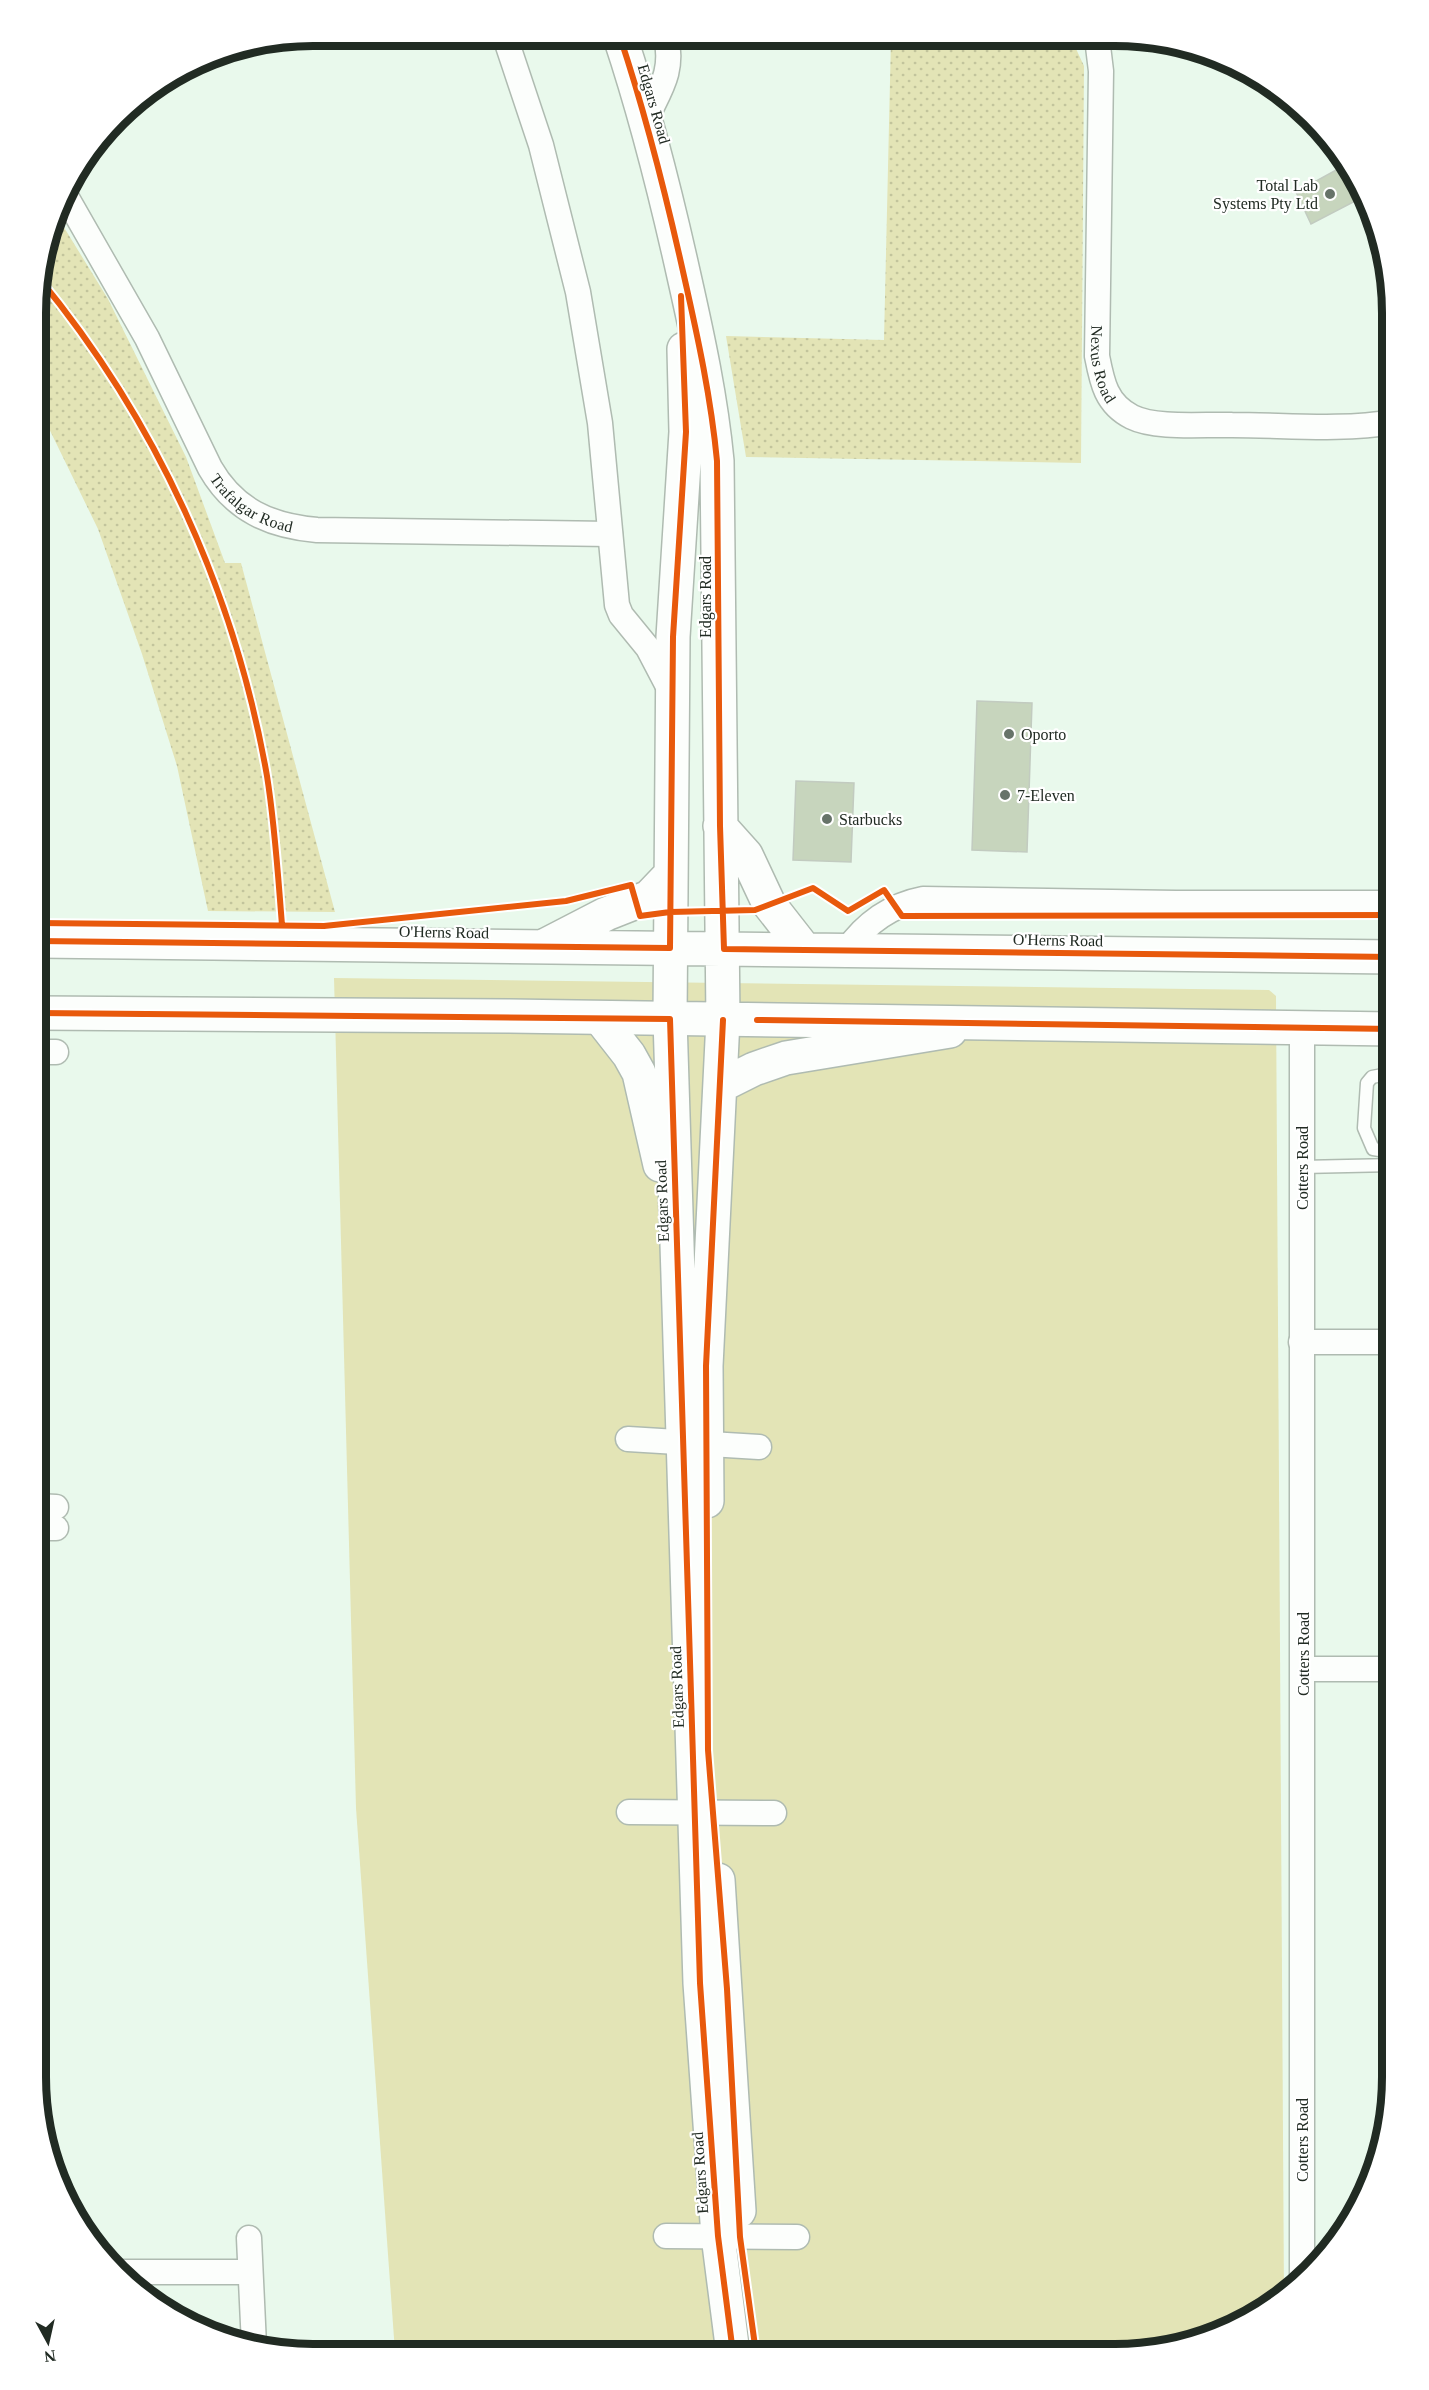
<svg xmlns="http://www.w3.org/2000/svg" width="1429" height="2390" viewBox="0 0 1429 2390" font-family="Georgia,serif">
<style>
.grass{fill:#e3e4b6}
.park{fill:url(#park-dots)}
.building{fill:#c7d5bd;stroke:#c2cbc0;stroke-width:1.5}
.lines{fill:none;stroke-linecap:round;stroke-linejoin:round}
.service-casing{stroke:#afbbb1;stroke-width:15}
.minor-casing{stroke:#afbbb1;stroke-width:27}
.secondary-casing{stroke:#afbbb1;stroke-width:36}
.primary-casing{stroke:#afbbb1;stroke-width:36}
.service{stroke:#fcfefc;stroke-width:12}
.minor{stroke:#fcfefc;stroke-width:24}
.secondary{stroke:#fcfefc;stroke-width:33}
.primary{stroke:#fcfefc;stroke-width:33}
.cycleway-casing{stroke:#fff;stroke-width:10}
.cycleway{stroke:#e8590c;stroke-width:6}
.poi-dot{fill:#677369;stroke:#fff;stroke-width:2}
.labels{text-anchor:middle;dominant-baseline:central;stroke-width:4.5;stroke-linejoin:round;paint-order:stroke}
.street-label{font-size:16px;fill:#212b23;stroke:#fff}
.poi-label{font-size:16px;fill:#212b23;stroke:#fff;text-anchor:start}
.rim{fill:none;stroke:#212b23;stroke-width:8}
</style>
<defs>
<pattern id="park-dots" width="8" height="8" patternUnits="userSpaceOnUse" patternTransform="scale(1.5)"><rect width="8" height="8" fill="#e3e4b6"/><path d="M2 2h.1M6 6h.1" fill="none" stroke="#c2c49c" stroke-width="1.8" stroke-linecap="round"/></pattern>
</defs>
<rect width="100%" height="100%" fill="#e9f9ec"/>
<!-- grass -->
<path class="grass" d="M334,978L1269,990L1276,996L1284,2297L1221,2333L1116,2354L395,2352L356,1808Z"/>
<!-- park -->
<path class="park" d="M891,38H1071L1084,66L1081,463L746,457L726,336L884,340Z
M57,216L108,299L186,457L225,563H241L335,912L208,911L177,766L142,654L98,529L38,406V278Z"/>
<!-- building -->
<path class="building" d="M1347,164L1365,196L1311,224L1296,192Z
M977,701L1032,703L1027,852L972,850Z
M796,781L854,783L851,862L793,860Z"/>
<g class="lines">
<defs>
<path id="service" d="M1393,1152L1373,1149L1364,1128L1367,1083L1372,1077L1393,1073
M1302,1167L1393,1165"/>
<g id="minor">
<path d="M505,37L541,145L578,292L600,423L617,605L621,615L648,648L671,692"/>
<path id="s1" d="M1097,38L1101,71L1097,356C1102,382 1106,404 1132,417C1156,429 1204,424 1232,425C1285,425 1341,431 1393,422"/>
<path d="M646,119C660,89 674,72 666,37"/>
<path id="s2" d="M64,193L147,338L210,468C234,510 270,526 317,530L610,534"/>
<path d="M847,950C865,924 891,905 923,899L1176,903H1393"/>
<path d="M37,1052H56"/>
<path d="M1301,1342H1393"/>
<path d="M628,1439L759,1447"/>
<path d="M37,1506L56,1507"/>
<path d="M37,1528H56"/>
<path d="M1303,1669H1393"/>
<path d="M629,1812L774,1813"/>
<path d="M666,2236L797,2237"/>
<path d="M249,2238L254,2345"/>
<path d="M120,2272H250"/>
<path d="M1302,2279V1029"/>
</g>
<path id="secondary" d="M600,1018L629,1055L639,1073L660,1165
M670,1019L700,1983L718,2236L733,2353
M720,1086L754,1069L786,1058L950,1031
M707,1501L706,1366L723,1020
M718,1880L739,2211"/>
<path id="primary" d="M620,37C646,115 666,195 684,276C698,338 711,398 717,461L723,1020
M720,826L746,855L769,904L805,950
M37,941L1393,957
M546,945L606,914L649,897L671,874
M37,1013L509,1016L1393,1029
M670,1019L673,637L686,432L684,349"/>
</defs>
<!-- service casing -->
<use href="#service" class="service-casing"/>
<!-- minor casing -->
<use href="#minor" class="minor-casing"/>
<!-- secondary casing -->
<use href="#secondary" class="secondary-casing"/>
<!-- primary casing -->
<use href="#primary" class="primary-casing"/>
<!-- service -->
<use href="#service" class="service"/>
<!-- minor -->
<use href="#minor" class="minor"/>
<!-- secondary -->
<use href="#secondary" class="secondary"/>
<!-- primary -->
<use href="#primary" class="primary"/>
<defs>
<path id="cycleway" d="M620,37C646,115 666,195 684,276C698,338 711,398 717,461L720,826L724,949L1393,957
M38,277C157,421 235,593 267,776C275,826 278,876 282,925
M37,923L324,926L566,901L631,885L640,916L670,912L755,910L813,888L848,911L884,890L902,916L1393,915
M37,941L670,948L673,637L686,432L681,296
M37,1013L670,1019L700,1983L718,2236L733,2353
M723,1020L706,1366L708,1750L727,1989L740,2237L756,2353
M757,1020L1393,1029"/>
</defs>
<!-- cycleway casing -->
<use href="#cycleway" class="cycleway-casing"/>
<!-- cycleway -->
<use href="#cycleway" class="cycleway"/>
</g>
<!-- markers -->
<g class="poi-dot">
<circle cx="1330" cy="194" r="6"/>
<circle cx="1009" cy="734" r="6"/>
<circle cx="1005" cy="795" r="6"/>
<circle cx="827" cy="819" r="6"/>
</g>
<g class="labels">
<!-- street labels -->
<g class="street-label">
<text transform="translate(654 104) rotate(74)">Edgars Road</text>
<text stroke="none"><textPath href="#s1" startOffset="327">Nexus Road</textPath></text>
<text stroke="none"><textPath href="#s2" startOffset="368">Trafalgar Road</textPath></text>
<text transform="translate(705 597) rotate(-90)">Edgars Road</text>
<text transform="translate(444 932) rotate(1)">O'Herns Road</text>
<text transform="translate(1058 940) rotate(1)">O'Herns Road</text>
<text transform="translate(1302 1168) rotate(-90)">Cotters Road</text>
<text transform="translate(662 1201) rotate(-92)">Edgars Road</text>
<text transform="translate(1303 1654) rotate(-90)">Cotters Road</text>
<text transform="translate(677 1687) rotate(-92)">Edgars Road</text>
<text transform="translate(1302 2140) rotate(-90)">Cotters Road</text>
<text transform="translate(700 2173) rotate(-94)">Edgars Road</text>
</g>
<!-- poi labels -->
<g class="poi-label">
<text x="1318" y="185" text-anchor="end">Total Lab<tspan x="1318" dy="18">Systems Pty Ltd</tspan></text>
<text x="1021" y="734">Oporto</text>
<text x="1017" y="795">7-Eleven</text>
<text x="839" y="819">Starbucks</text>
</g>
</g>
<!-- crop -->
<path d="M0 0H1429V2390H0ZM313 46H1115A267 267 0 0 1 1382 313V2077A267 267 0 0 1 1115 2344H313A267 267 0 0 1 46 2077V313A267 267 0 0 1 313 46Z" fill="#fff" fill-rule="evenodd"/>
<path class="rim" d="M313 46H1115A267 267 0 0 1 1382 313V2077A267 267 0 0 1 1115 2344H313A267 267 0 0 1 46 2077V313A267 267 0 0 1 313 46Z"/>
<!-- north arrow -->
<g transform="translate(48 2342) rotate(172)" stroke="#ffffff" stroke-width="4.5" paint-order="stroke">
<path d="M0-4.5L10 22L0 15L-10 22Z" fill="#212b23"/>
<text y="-9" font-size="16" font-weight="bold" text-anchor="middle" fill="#212b23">N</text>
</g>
</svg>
